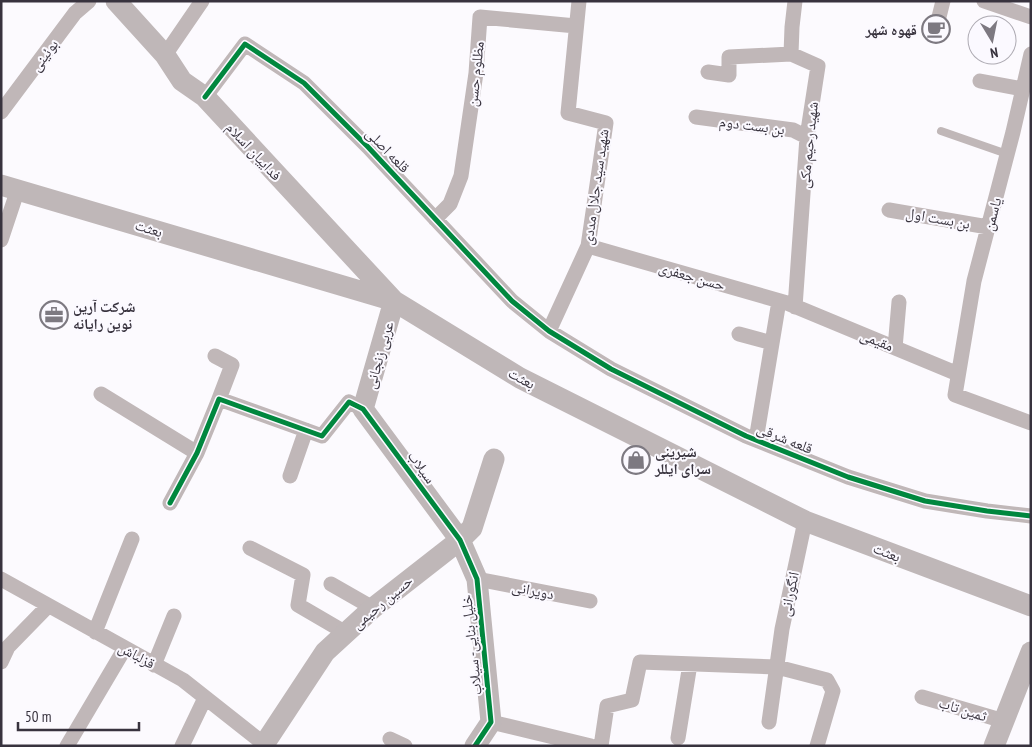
<svg xmlns="http://www.w3.org/2000/svg" width="1032" height="747" viewBox="0 0 1032 747" font-family="'PT Sans Narrow','Noto Naskh Arabic',sans-serif">
<style>
.lines{fill:none;stroke-linecap:round;stroke-linejoin:round}
.lane{stroke:#c0b7b8;stroke-width:8}
.street{stroke:#c0b7b8;stroke-width:15}
.secondary{stroke:#bfb7b8;stroke-width:21}
.cycleway-casing{stroke:#fbf9ff;stroke-width:8}
.cycleway{stroke:#00873e;stroke-width:5}
.labels{text-anchor:middle;dominant-baseline:central;stroke-width:4;stroke-linejoin:round;paint-order:stroke}
.poi-label{font-size:15px;font-weight:bold;fill:#38333e;stroke:#fbf9ff;text-anchor:start}
.street-label{font-size:15px;fill:#38333e;stroke:#fbf9ff}
</style>
<rect width="100%" height="100%" fill="#fcfafe"/>
<g class="lines">
<!-- lane -->
<path class="lane" d="M941,131L1007,154"/>
<!-- street -->
<path class="street" d="M984,1L1031,17
M936,29L943,1
M791,54L792,27L795,1
M1031,54L1013,132L974,281L955,395L1031,423
M165,55L202,1
M708,72L729,75V57L791,54L818,66L807,137L795,307
M980,81L1023,89
M205,97L245,44L304,83L368,147L512,301L549,331L611,369L746,436L848,477L925,501L987,511L1031,516
M1,112L75,13L89,1
M696,117L793,130L807,137
M889,210L988,227
M435,219L450,204L461,176L476,73L480,17L576,26
M1,240L18,189
M588,246L787,303L958,374
M549,331L588,246L606,123L568,113L579,1
M739,334L772,343
M895,348L899,302
M215,356L232,365L219,399
M101,394L197,453
M756,440L779,301
M290,476L306,430
M170,503L197,453L219,399L322,436L349,402L363,409
M250,548L303,575L298,605L346,633
M1,579L183,680L264,744
M477,579L590,601
M331,584L373,608
M95,632L132,539
M1,662L8,647L48,606
M154,665L174,616
M922,697L1004,721
M491,722L591,746
M769,722L782,629L805,521
M678,738L690,664
M390,739L405,746
M67,746L125,648
M182,746L205,698
M601,746L607,706L632,700L640,662L777,667L827,680L833,691L817,746"/>
<!-- secondary -->
<path class="secondary" d="M116,1L165,55L182,81L205,97L394,301L363,409L460,540L477,579L491,722L475,746
M1,185L394,301L520,378L805,521L1031,606
M263,746L325,652L373,608L460,540L472,528L494,459
M994,746L1031,652"/>
<defs>
<path id="cycleway" d="M205,97L245,44L304,83L368,147L512,301L549,331L611,369L746,436L848,477L925,501L987,511L1031,516
M170,503L197,453L219,399L322,436L349,402L363,409L460,540L477,579L491,722L475,746"/>
</defs>
<!-- cycleway casing -->
<use href="#cycleway" class="cycleway-casing"/>
<!-- cycleway -->
<use href="#cycleway" class="cycleway"/>
</g>
<!-- icons -->
<defs>
<symbol id="cafe-ring" viewBox="-11 -11 22 22"><circle r="9.5" fill="#fbf9ff" stroke="#7d7981" stroke-width="1.5"/><path d="M-5.5-4.5H6V0H3Q3 3.5 0 3.5H-2.5Q-5.5 3.5-5.5 0ZM3-3.2v2h1.7v-2ZM-6 4.5H4V6H-6Z" fill="#7d7981"/></symbol>
<symbol id="office-ring" viewBox="-11 -11 22 22"><circle r="9.5" fill="#fbf9ff" stroke="#7d7981" stroke-width="1.5"/><path d="M-6-3h4V-5.5h4V-3h4V5H-6ZM-1-4.5V-3h2v-1.5ZM-6 0V1H6V0Z" fill="#7d7981"/></symbol>
<symbol id="shop-ring" viewBox="-11 -11 22 22"><circle r="9.5" fill="#fbf9ff" stroke="#7d7981" stroke-width="1.5"/><path d="M-5-2.5h2.3a2.7 3.5 0 0 1 5.4 0H5L5.5 6h-11ZM-1.5-2.5h3a1.5 2.3 0 0 0-3 0Z" fill="#7d7981"/></symbol>
</defs>
<g fill-rule="evenodd">
<use href="#cafe-ring" x="920" y="13" width="32" height="32"/>
<use href="#office-ring" x="38" y="299" width="32" height="32"/>
<use href="#shop-ring" x="620" y="444" width="32" height="32"/>
</g>
<g class="labels">
<!-- poi labels -->
<g class="poi-label">
<text x="917" y="29" text-anchor="end">قهوه شهر</text>
<text x="73" y="306">شرکت آرین<tspan x="73" dy="17">نوین رایانه</tspan></text>
<text x="655" y="451">شیرینی<tspan x="655" dy="17">سرای ایللر</tspan></text>
</g>
<!-- street labels -->
<g class="street-label">
<text transform="translate(44 55) rotate(-53)">بوئینی</text>
<text transform="translate(475 74) rotate(-84)">مظلوم حسن</text>
<text transform="translate(752 125) rotate(7)">بن بست دوم</text>
<text transform="translate(808 145) rotate(-84)">شهید رحیم مکی</text>
<text transform="translate(388 150) rotate(46)">قلعه اصلی</text>
<text transform="translate(254 151) rotate(47)">فداییان اسلام</text>
<text transform="translate(595 187) rotate(-82)">شهید سید جلال مددی</text>
<text transform="translate(992 214) rotate(-75)">یاسمن</text>
<text transform="translate(938 218) rotate(10)">بن بست اول</text>
<text transform="translate(149 228) rotate(17)">بعثت</text>
<text transform="translate(692 276) rotate(16)">حسن جعفری</text>
<text transform="translate(877 340) rotate(22)">مقیمی</text>
<text transform="translate(379 355) rotate(-74)">عربی زنجانی</text>
<text transform="translate(522 378) rotate(29)">بعثت</text>
<text transform="translate(785 438) rotate(22)">قلعه شرقی</text>
<text transform="translate(422 467) rotate(54)">سیلاب</text>
<text transform="translate(887 552) rotate(21)">بعثت</text>
<text transform="translate(533 590) rotate(11)">دویرانی</text>
<text transform="translate(789 594) rotate(-78)">انگورانی</text>
<text transform="translate(382 602) rotate(-40)">حسین رحیمی</text>
<text transform="translate(471 645) rotate(-96)">خلیل بنایی- سیلاب</text>
<text transform="translate(137 655) rotate(29)">قزلباش</text>
<text transform="translate(963 709) rotate(17)">ثمین تاب</text>
</g>
</g>
<!-- border -->
<rect width="1032" height="747" fill="none" stroke="#38333e" stroke-width="5"/>
<!-- north arrow -->
<g transform="translate(992 40) rotate(170)"><circle r="24" fill="#fbf9ff" stroke="#adaab2"/>
<path d="M0-4L9 19L0 12L-9 19Z" fill="#7d7981"/>
<text y="-8" font-size="14" font-weight="bold" text-anchor="middle" fill="#38333e">N</text>
</g>
<!-- scale -->
<path d="M18 722v8h121v-8" fill="none" stroke="#38333e" stroke-width="2.5"/>
<text x="25" y="722" font-size="15" fill="#38333e" stroke="#fbf9ff" stroke-width="4" paint-order="stroke">50 m</text>
</svg>
